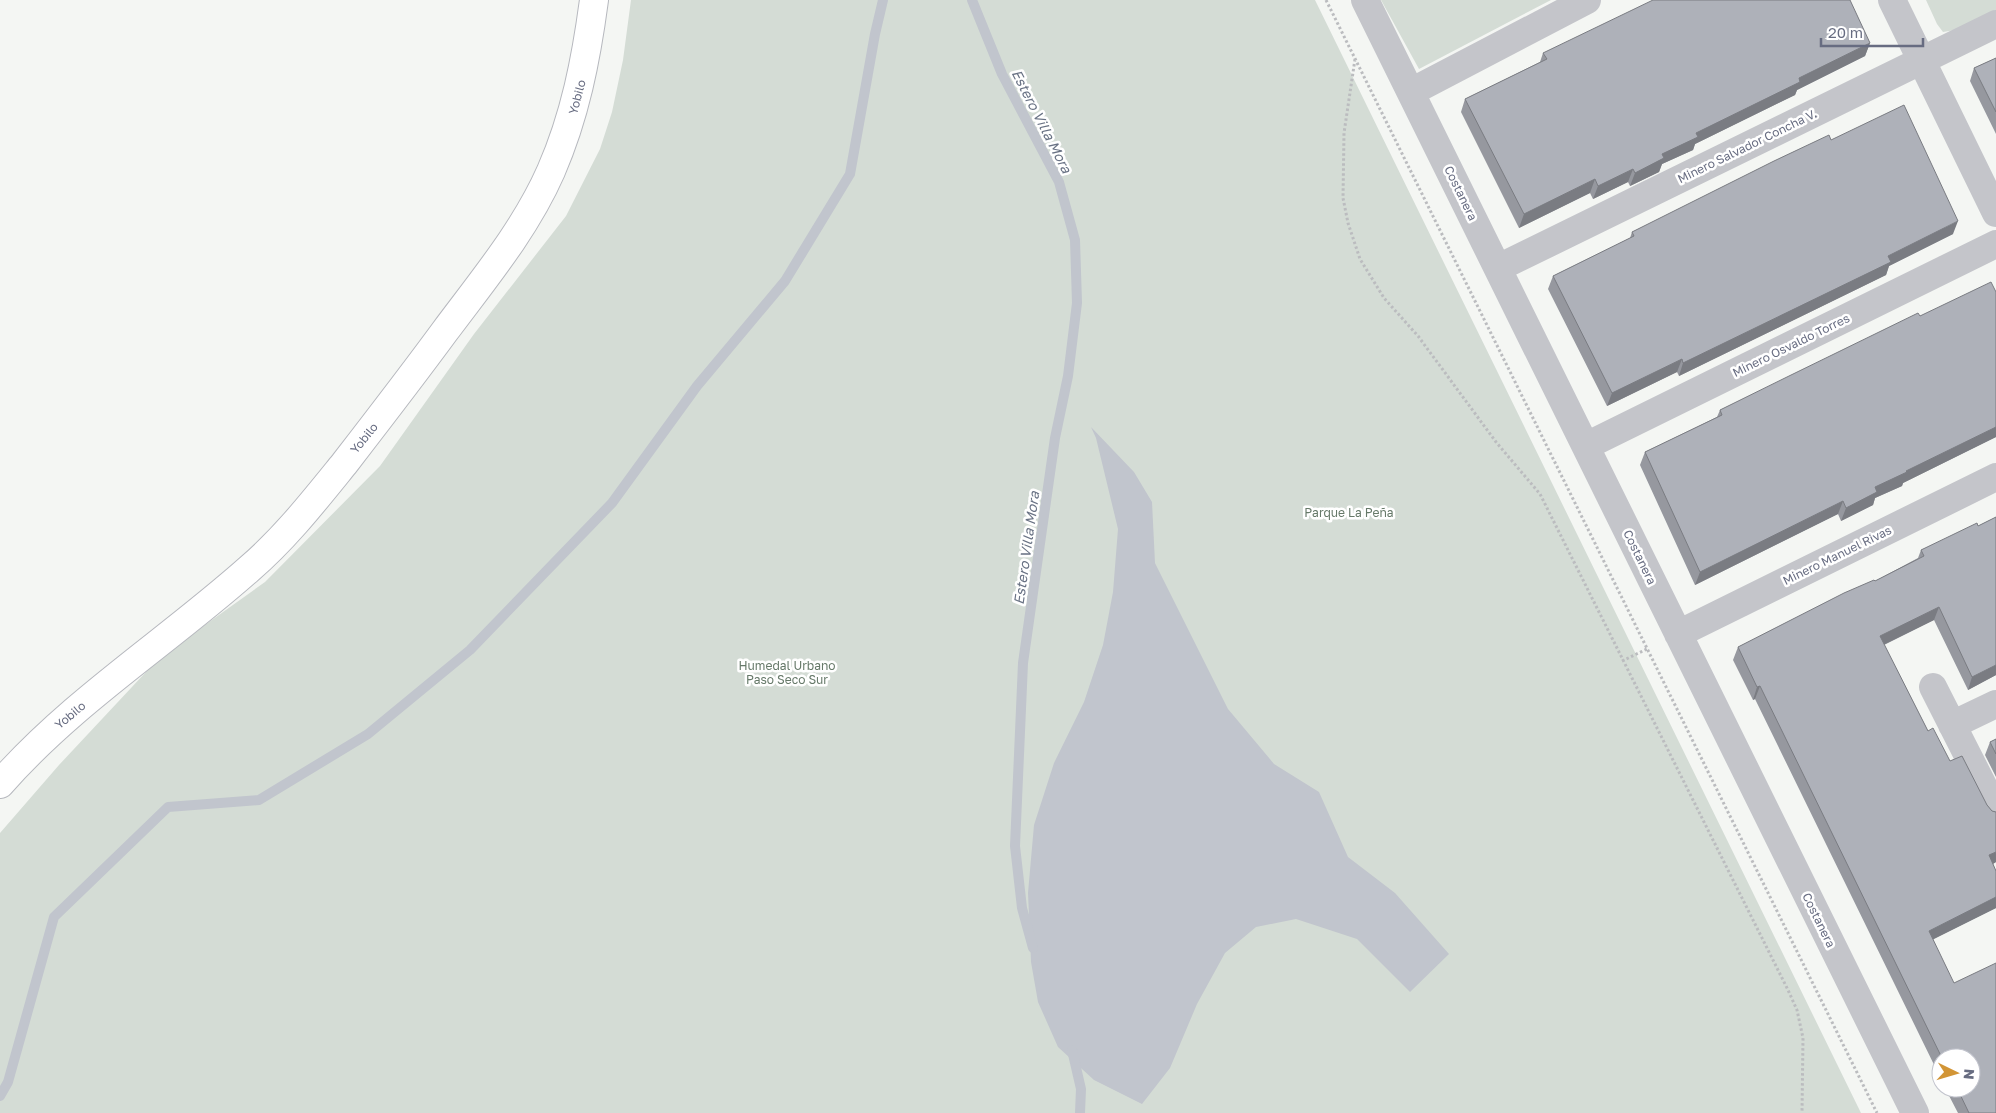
<svg xmlns="http://www.w3.org/2000/svg" width="1996" height="1113" viewBox="0 0 1996 1113" font-family="'Golos Text',sans-serif">
<style>
.green{fill:#d4dcd5}
.water{fill:#c1c5cd}
.lines{fill:none;stroke-linecap:round;stroke-linejoin:round}
.stream{stroke:#c1c5cd;stroke-width:10}
.secondary-casing{stroke:#b6b8be;stroke-width:30}
.path{stroke:#bbbcbf;stroke-width:3;stroke-dasharray:2.5 2.5;stroke-linecap:butt}
.minor{stroke:#c4c5ca;stroke-width:28}
.secondary{stroke:#fff;stroke-width:28}
.wall{fill:#96989f}
.shaded-wall{fill:#7a7c82}
.building{fill:#aeb1b9;stroke:#7a7c82}
.labels{text-anchor:middle;dominant-baseline:central;stroke-width:5;stroke-linejoin:round;paint-order:stroke}
.street-label{font-size:12px;fill:#676c81;stroke:#fff}
.park-label{font-size:12px;fill:#667969;stroke:#fff}
.water-label{font-size:14px;font-style:italic;fill:#697284;stroke:#fff}
</style>
<rect width="100%" height="100%" fill="#f4f6f3"/>
<!-- green -->
<path class="green" d="M631,0H1315L1861,1113H0V833L59,765L160,657L265,582L380,466L474,334L566,216L600,149L612,112L623,60Z
M1381,0H1551L1419,69Z
M1926,0H1996V10L1955,30L1943,32L1937,24Z"/>
<!-- water -->
<path class="water" d="M1091,427L1134,472L1152,502L1155,563L1228,709L1274,764L1319,792L1348,857L1395,893L1449,954L1410,992L1357,939L1296,919L1256,927L1225,953L1197,1004L1170,1068L1142,1104L1094,1080L1058,1047L1038,1002L1031,962L1028,893L1034,825L1054,763L1084,702L1103,645L1113,592L1118,529L1096,438Z"/>
<g class="lines">
<!-- stream -->
<path class="stream" d="M972,0L1002,74L1059,182L1075,240L1077,303L1068,376L1055,438L1023,663L1015,846L1022,908L1033,948
M1072,1050L1081,1089L1080,1113
M0,1096L8,1082L54,917L168,807L259,800L368,734L470,650L612,503L697,386L785,281L850,174L875,34L883,0"/>
<defs>
<path id="secondary" d="M0,784C73,701 167,642 249,569C285,538 314,501 344,464C378,420 412,376 445,331C483,280 525,230 551,171C575,116 586,60 594,0"/>
</defs>
<!-- secondary casing -->
<use href="#secondary" class="secondary-casing"/>
<!-- path -->
<path class="path" d="M1326,0L1877,1113
M1355,59L1344,133L1343,198L1348,223L1360,259L1384,298L1418,336L1496,442L1540,494L1788,990L1797,1010L1803,1038L1802,1113
M1622,661L1649,648"/>
<!-- minor -->
<path class="minor" d="M1365,0L1915,1113
M1892,0L1996,213
M1411,92L1587,0
M1498,268L1996,24
M1586,446L1996,244
M1678,634L1996,477
M1933,687L1996,811
M1952,725L1996,704"/>
<!-- secondary -->
<use href="#secondary" class="secondary"/>
</g>
<!-- wall -->
<path class="wall" d="M1870,43L1865,56L1797,90L1795,95L1695,144L1693,150L1662,164L1659,172L1630,186L1628,182L1593,199L1590,193L1519,228L1461,112L1465,99L1540,62L1543,53Z
M1996,58V134L1970,81L1974,68Z
M1831,140L1953,234L1889,266L1886,275L1679,376L1677,372L1607,406L1548,289L1553,276L1630,238L1632,232Z
M1996,292V437L1903,483L1902,486L1875,498L1873,505L1841,521L1838,514L1695,585L1640,465L1645,452L1717,417L1720,410L1920,316Z
M1996,517V675L1968,690L1934,620L1884,645L1928,731L1950,761L1992,811L1996,812V862L1993,864L1996,871V908L1933,939L1996,1113H1958L1945,1088H1971V1058H1941V1079L1755,699L1753,700L1733,660L1738,647L1875,581L1918,558L1921,550L1978,526Z
M1996,739V777L1985,755L1990,742Z"/>
<!-- shaded-wall -->
<path class="shaded-wall" d="M1870,43L1865,56L1797,90L1795,95L1695,144L1693,150L1662,164L1659,172L1630,186L1635,173L1662,154L1696,133L1799,78Z
M1633,169L1628,182L1593,199L1598,186Z
M1595,179L1590,193L1519,228L1524,214Z
M1958,221L1953,234L1889,266L1886,275L1679,376L1683,363L1888,256Z
M1682,359L1677,372L1607,406L1612,393Z
M1996,427V437L1903,483L1902,486L1875,498L1873,505L1841,521L1846,508L1875,487L1906,471Z
M1843,501L1838,514L1695,585L1700,572Z
M1939,607L1934,620L1875,649L1880,636Z
M1996,665V675L1968,690L1972,677Z
M1760,686L1755,699L1753,700L1757,687Z
M1996,852V862L1984,869L1989,855Z
M1996,897V908L1924,944L1929,931Z"/>
<!-- building -->
<path class="building" d="M1653,0H1850L1870,43L1799,78L1800,82L1696,133L1698,137L1662,154L1664,158L1635,173L1633,169L1598,186L1595,179L1524,214L1465,99L1547,59L1543,53Z
M1996,58V112L1974,68Z
M1904,105L1958,221L1888,256L1891,262L1683,363L1682,359L1612,393L1553,276L1634,236L1632,232L1774,161L1829,135L1831,140Z
M1991,282L1996,292V427L1906,471L1907,472L1875,487L1877,492L1846,508L1843,501L1700,572L1645,452L1722,415L1720,410L1789,376L1918,313L1920,316Z
M1996,517V665L1972,677L1939,607L1880,636L1928,731L1933,728L1950,761L1962,756L1987,805L1992,811L1996,812V852L1989,855L1996,871V897L1929,931L1954,983L1996,963V1113H1969L1957,1088H1971V1058H1942L1760,686L1757,687L1738,647L1844,593L1874,580L1875,581L1924,556L1921,550L1977,523L1978,526Z
M1996,739V754L1990,742Z"/>
<g class="labels">
<!-- street labels -->
<g class="street-label">
<text transform="translate(577 97) rotate(-75)">Yobilo</text>
<text transform="translate(1747 146) rotate(-26)">Minero Salvador Concha V.</text>
<text transform="translate(1461 193) rotate(64)">Costanera</text>
<text transform="translate(1791 345) rotate(-26)">Minero Osvaldo Torres</text>
<text transform="translate(364 438) rotate(-51)">Yobilo</text>
<text transform="translate(1837 555) rotate(-26)">Minero Manuel Rivas</text>
<text transform="translate(1640 557) rotate(64)">Costanera</text>
<text transform="translate(70 715) rotate(-40)">Yobilo</text>
<text transform="translate(1819 920) rotate(64)">Costanera</text>
</g>
<!-- park labels -->
<g class="park-label">
<text x="1349" y="512">Parque La Peña</text>
<text x="787" y="665">Humedal Urbano<tspan x="787" dy="14">Paso Seco Sur</tspan></text>
</g>
<!-- water labels -->
<g class="water-label">
<text transform="translate(1042 121) rotate(63)">Estero Villa Mora</text>
<text transform="translate(1026 548) rotate(-82)">Estero Villa Mora</text>
</g>
</g>
<!-- north arrow -->
<g transform="translate(1956 1073) rotate(95)"><circle r="24" fill="#ffffff" stroke="#c2c4cd"/>
<path d="M0-4L9 19L0 12L-9 19Z" fill="#d29536"/>
<text y="-8" font-size="14" font-weight="bold" text-anchor="middle" fill="#676c81">N</text>
</g>
<!-- scale -->
<path d="M1821 38v8h102v-8" fill="none" stroke="#676c81" stroke-width="2.5"/>
<text x="1828" y="38" font-size="15" fill="#676c81" stroke="#ffffff" stroke-width="4" paint-order="stroke">20 m</text>
</svg>
